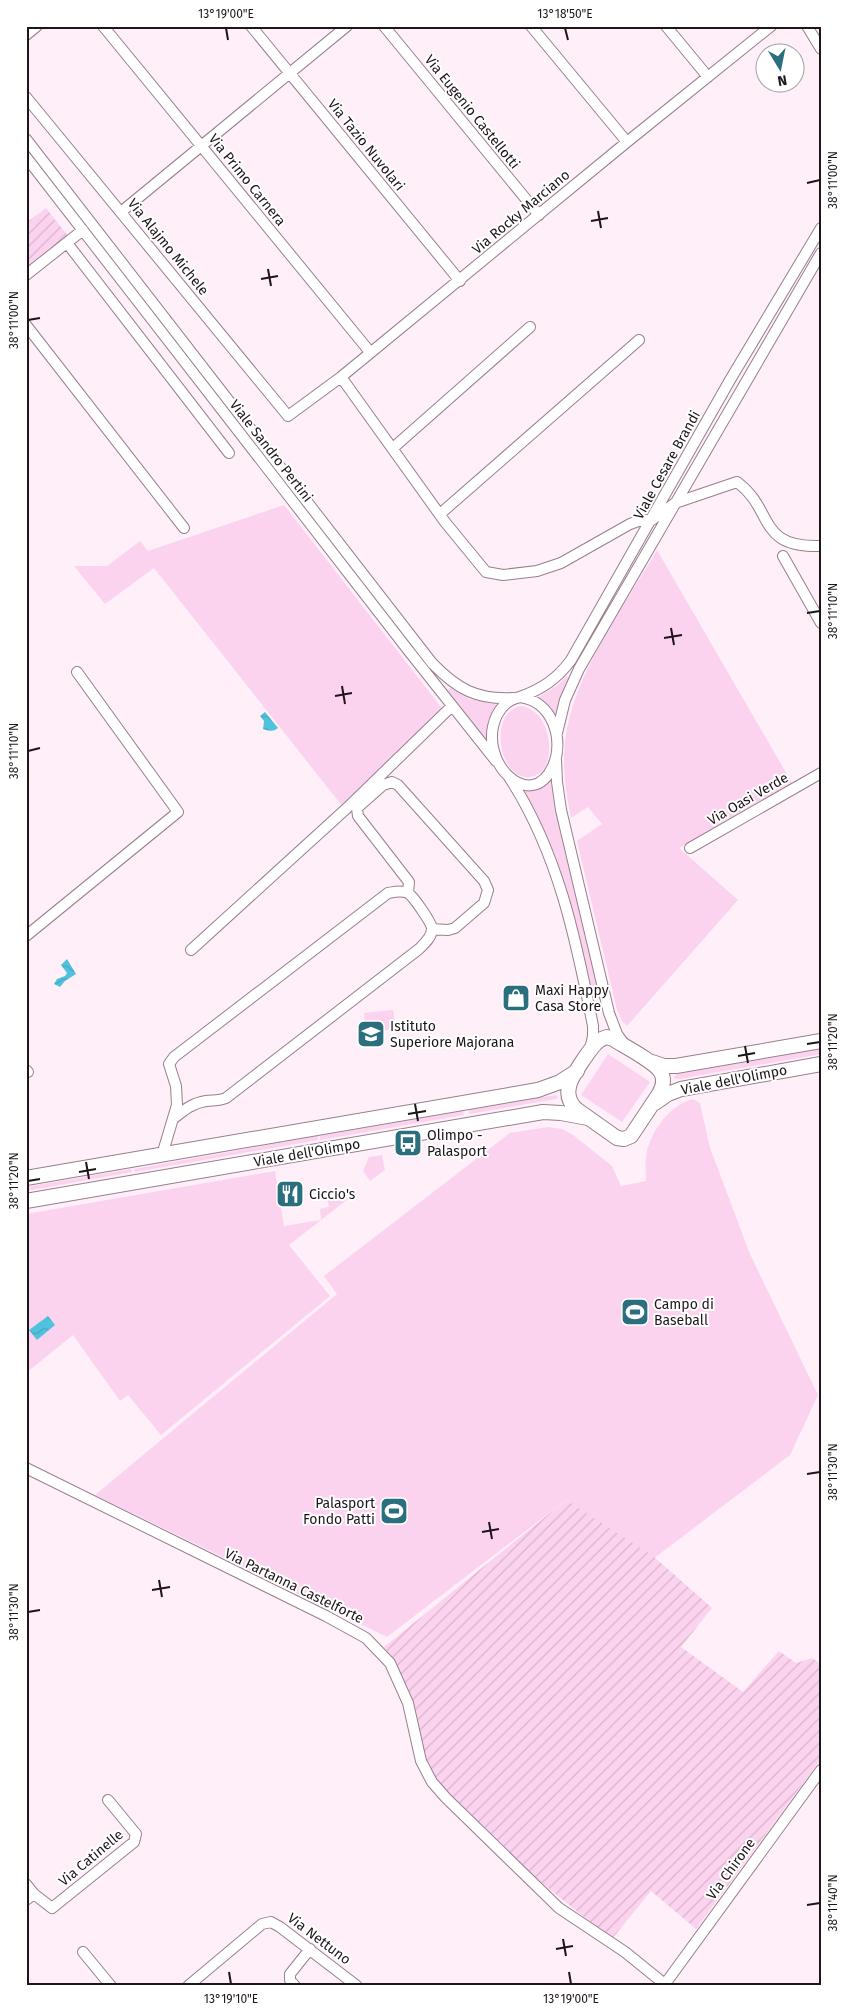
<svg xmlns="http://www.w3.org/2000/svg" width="847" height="2012" viewBox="0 0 847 2012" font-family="'Fira Sans',sans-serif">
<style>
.grass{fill:#fcd3ee}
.garden{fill:url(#garden-furrows)}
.water{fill:url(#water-waves)}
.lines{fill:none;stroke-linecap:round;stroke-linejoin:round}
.street-casing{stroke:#977f8e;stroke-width:12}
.secondary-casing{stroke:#977f8e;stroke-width:16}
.street{stroke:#fff;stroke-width:10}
.secondary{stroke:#fff;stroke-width:14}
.ticks{fill:none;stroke:#1d151a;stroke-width:2}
.labels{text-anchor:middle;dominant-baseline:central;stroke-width:4;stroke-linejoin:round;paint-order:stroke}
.street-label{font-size:14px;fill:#1d151a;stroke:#fff}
.poi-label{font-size:14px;fill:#1d151a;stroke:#fff;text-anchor:start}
.neatline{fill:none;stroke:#1d151a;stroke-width:2}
.ticks-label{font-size:12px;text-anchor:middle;fill:#1d151a}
</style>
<defs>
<pattern id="garden-furrows" width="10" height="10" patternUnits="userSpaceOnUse" patternTransform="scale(1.25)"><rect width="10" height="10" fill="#fcd3ee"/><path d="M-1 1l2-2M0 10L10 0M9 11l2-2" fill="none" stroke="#d8b4cc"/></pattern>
<pattern id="water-waves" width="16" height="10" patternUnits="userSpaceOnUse" patternTransform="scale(1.25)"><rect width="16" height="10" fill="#4fc3dd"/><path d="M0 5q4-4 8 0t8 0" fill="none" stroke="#44a7bd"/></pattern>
</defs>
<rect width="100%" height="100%" fill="#ffeff9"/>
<!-- grass -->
<path class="grass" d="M284,505L444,711L343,807L154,568L105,604L74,566H107L140,541L148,551Z
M657,550L792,783L679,848L738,900L627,1026L622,1021L617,1010L577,841L602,824L588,807L571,818C566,793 562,767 565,742C573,674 623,608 657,550Z
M567,676L569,678L554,718L537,698L558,685Z
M451,688L470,699L498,705L489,739L486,740L448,691Z
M521,706C553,710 560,771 531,777C499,782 487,712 521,706Z
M550,778L559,827L600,999L594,1000C576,926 564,855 523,790Z
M393,1010L396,1029L366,1032L364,1013Z
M821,1049V1054L679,1079H675L674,1077L677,1074Z
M608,1054L650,1082L622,1122L581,1095Z
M556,1095L558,1097L556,1099L469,1114V1110Z
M693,1099L700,1103L710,1148L750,1254L818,1395L790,1455L653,1559L566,1500L387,1637L95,1495L337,1294L324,1276L510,1133L548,1127L562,1129L573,1135L612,1166L621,1186L646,1181C646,1174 645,1165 646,1158C648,1134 670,1104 693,1099Z
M463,1111L464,1115L320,1140V1136Z
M318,1136V1140L135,1172L134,1169Z
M382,1155L385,1170L370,1181L363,1171L369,1157Z
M131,1169L132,1172L26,1191V1187Z
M275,1171L284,1226L321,1220L320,1209L329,1207L327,1197L345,1194L348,1199L289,1245L330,1296L161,1435L128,1395L120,1401L73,1335L26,1373V1214Z"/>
<!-- garden -->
<path class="garden" d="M46,208L68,236L26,268V223Z
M566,1500L653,1556L712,1608L681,1647L743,1692L779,1651L796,1663L812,1658L821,1664V1759L696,1929L651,1891L612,1939C559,1897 506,1856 460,1806C449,1794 437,1782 430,1767C422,1750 420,1730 416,1712C410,1688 399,1668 384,1647Z"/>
<!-- water -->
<path class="water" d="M265,712L278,728C273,732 269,731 263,729L264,721L260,716Z
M67,959L76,974L65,981L60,987L54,984L57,979L65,976L67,973L61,965Z
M48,1316L55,1325L37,1340L29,1330Z"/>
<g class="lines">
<defs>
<path id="street" d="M103,26L370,352
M251,26L460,281
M384,26L539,215
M531,26L627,142
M666,26L708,77
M807,26L821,49
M26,35L37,26
M26,97L288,416L341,377L627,142L771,26
M26,139L432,663C457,689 477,700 513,698
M26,157L408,650L496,761
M121,212L347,26
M67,243L229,453
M26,275L83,230
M26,325L184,528
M341,377L445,522L486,572L503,575L537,571L561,563L630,524L641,520H652L675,503L737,482C775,510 756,548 821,546
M393,448L530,327
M440,514L639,340
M783,556L821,623
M520,697C542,689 557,679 571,660L730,380L821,228
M520,697C552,701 565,739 553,766C531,815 475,761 497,715C502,705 510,699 520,697Z
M557,733L565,700L579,669L821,253
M556,760L557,782L561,810L609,1013L617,1034L624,1044
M509,777C558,852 576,939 593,1026V1036L590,1050
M690,848L821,773
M408,893L409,882L358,816L357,808L383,785L392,782L398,785L484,881L488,890L484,903L455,928L448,930L432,929
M26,936L178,812L77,672
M191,950L347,808L452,706
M26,1070L28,1072
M162,1155L177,1105L176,1086L169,1064L174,1057L388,893C394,892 401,890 408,893C413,896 432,923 432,929C432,937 424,944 419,949L226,1098C219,1101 213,1100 206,1101C192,1103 183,1111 173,1119
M26,1468L326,1616L366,1638L390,1663L408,1703L421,1761L432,1782L446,1798L559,1908L625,1952L667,1986
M26,1884L34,1894
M26,1900L34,1894L52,1908L134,1842L136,1834L108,1800
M83,1952L111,1986
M665,1984L821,1770
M188,1986L262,1924L271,1922L280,1927L357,1986
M295,1986L290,1980V1974L310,1949"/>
<path id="secondary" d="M607,1037L613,1039C624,1046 653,1061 660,1071C665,1078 663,1087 659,1094L631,1136L624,1139L617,1138L576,1109C570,1103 567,1095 569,1087C570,1078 592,1045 600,1040C603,1038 604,1038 607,1037Z
M652,1062L664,1066H676L821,1041
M655,1103L668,1094L681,1089L821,1064
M26,1178L538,1090L560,1082L577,1071
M26,1201L543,1112L561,1113L588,1118"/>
</defs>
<!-- street casing -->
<use href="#street" class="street-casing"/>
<!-- secondary casing -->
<use href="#secondary" class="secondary-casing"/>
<!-- street -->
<use href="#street" class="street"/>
<!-- secondary -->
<use href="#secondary" class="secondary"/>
</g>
<!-- ticks -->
<path class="ticks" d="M226,28L228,40M565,28L568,40M807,183L820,180M598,211L601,228M591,221L608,218M268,269L271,286M261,279L278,276M28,320L40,318M807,613L820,611M671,628L674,645M664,638L682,635M342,686L345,704M335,696L352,693M28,751L40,748M807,1044L820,1042M745,1046L748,1063M738,1056L755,1053M415,1104L418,1121M408,1114L426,1111M86,1162L89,1179M79,1172L96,1169M28,1181L40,1179M807,1474L820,1472M489,1522L492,1539M482,1532L499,1529M159,1580L162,1597M152,1590L170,1587M28,1612L40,1610M807,1905L820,1903M563,1939L566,1956M556,1949L573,1946M229,1972L231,1984M569,1972L571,1984"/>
<!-- icons -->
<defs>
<symbol id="shop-square" viewBox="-11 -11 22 22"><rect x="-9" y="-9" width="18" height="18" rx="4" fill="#2b6f7f" stroke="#fff"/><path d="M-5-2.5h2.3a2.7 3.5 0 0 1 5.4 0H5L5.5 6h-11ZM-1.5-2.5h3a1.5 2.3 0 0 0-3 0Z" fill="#fff"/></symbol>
<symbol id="school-square" viewBox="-11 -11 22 22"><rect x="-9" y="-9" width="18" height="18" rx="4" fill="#2b6f7f" stroke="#fff"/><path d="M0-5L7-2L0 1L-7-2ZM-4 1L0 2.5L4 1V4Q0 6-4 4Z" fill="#fff"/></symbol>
<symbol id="bus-square" viewBox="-11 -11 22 22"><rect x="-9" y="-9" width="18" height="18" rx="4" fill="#2b6f7f" stroke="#fff"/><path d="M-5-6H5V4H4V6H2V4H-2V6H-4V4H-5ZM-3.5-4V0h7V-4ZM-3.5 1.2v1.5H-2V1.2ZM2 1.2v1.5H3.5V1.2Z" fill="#fff"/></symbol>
<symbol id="restaurant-square" viewBox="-11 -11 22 22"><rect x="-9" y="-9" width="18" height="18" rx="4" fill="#2b6f7f" stroke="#fff"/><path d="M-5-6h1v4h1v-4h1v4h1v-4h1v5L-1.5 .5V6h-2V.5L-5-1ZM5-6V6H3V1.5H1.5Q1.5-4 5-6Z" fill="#fff"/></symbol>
<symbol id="stadium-square" viewBox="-11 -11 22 22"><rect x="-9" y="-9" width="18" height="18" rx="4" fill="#2b6f7f" stroke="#fff"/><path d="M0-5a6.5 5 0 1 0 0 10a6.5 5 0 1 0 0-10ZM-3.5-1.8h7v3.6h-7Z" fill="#fff"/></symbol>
</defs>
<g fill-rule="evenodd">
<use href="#shop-square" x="500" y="982" width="32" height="32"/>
<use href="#school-square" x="355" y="1018" width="32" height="32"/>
<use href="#bus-square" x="392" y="1127" width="32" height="32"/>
<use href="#restaurant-square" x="274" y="1178" width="32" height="32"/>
<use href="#stadium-square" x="619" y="1296" width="32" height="32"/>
<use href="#stadium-square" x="378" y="1495" width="32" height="32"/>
</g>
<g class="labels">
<!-- street labels -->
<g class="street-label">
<text transform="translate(472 112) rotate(51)">Via Eugenio Castellotti</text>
<text transform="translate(366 145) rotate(51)">Via Tazio Nuvolari</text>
<text transform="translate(247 180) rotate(51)">Via Primo Carnera</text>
<text transform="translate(521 212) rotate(-40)">Via Rocky Marciano</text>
<text transform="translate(168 247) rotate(51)">Via Alajmo Michele</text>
<text transform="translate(271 451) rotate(52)">Viale Sandro Pertini</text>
<text transform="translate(667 465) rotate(-61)">Viale Cesare Brandi</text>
<text transform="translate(748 799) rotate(-30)">Via Oasi Verde</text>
<text transform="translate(734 1080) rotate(-11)">Viale dell'Olimpo</text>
<text transform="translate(307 1153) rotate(-10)">Viale dell'Olimpo</text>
<text transform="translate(294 1586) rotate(26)">Via Partanna Castelforte</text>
<text transform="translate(91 1858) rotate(-40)">Via Catinelle</text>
<text transform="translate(731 1869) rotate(-54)">Via Chirone</text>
<text transform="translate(319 1939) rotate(37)">Via Nettuno</text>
</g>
<!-- poi labels -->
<g class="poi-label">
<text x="535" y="990">Maxi Happy<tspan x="535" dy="16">Casa Store</tspan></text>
<text x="390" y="1026">Istituto<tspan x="390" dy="16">Superiore Majorana</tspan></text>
<text x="427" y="1135">Olimpo -<tspan x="427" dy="16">Palasport</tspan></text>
<text x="309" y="1194">Ciccio's</text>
<text x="654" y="1304">Campo di<tspan x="654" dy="16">Baseball</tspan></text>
<text x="375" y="1503" text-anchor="end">Palasport<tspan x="375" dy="16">Fondo Patti</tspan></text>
</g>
</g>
<!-- border -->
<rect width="847" height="2012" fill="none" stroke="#ffffff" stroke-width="55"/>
<!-- north arrow -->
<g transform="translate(780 68) rotate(170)"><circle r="24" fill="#ffffff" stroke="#a5a1a3"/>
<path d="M0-4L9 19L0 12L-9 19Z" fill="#2b6f7f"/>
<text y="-8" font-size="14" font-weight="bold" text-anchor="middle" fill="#1d151a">N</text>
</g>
<rect x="28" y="28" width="792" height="1956" class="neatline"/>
<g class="ticks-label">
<text x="226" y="18">13°19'00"E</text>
<text x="565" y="18">13°18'50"E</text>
<text transform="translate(833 180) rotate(-90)" y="4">38°11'00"N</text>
<text transform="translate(14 320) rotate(-90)" y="4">38°11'00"N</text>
<text transform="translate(833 611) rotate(-90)" y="4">38°11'10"N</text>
<text transform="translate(14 751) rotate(-90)" y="4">38°11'10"N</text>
<text transform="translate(833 1042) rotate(-90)" y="4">38°11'20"N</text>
<text transform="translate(14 1181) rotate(-90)" y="4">38°11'20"N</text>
<text transform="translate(833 1472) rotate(-90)" y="4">38°11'30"N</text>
<text transform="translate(14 1612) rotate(-90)" y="4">38°11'30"N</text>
<text transform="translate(833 1903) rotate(-90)" y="4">38°11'40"N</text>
<text x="231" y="2003">13°19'10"E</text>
<text x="571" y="2003">13°19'00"E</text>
</g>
</svg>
